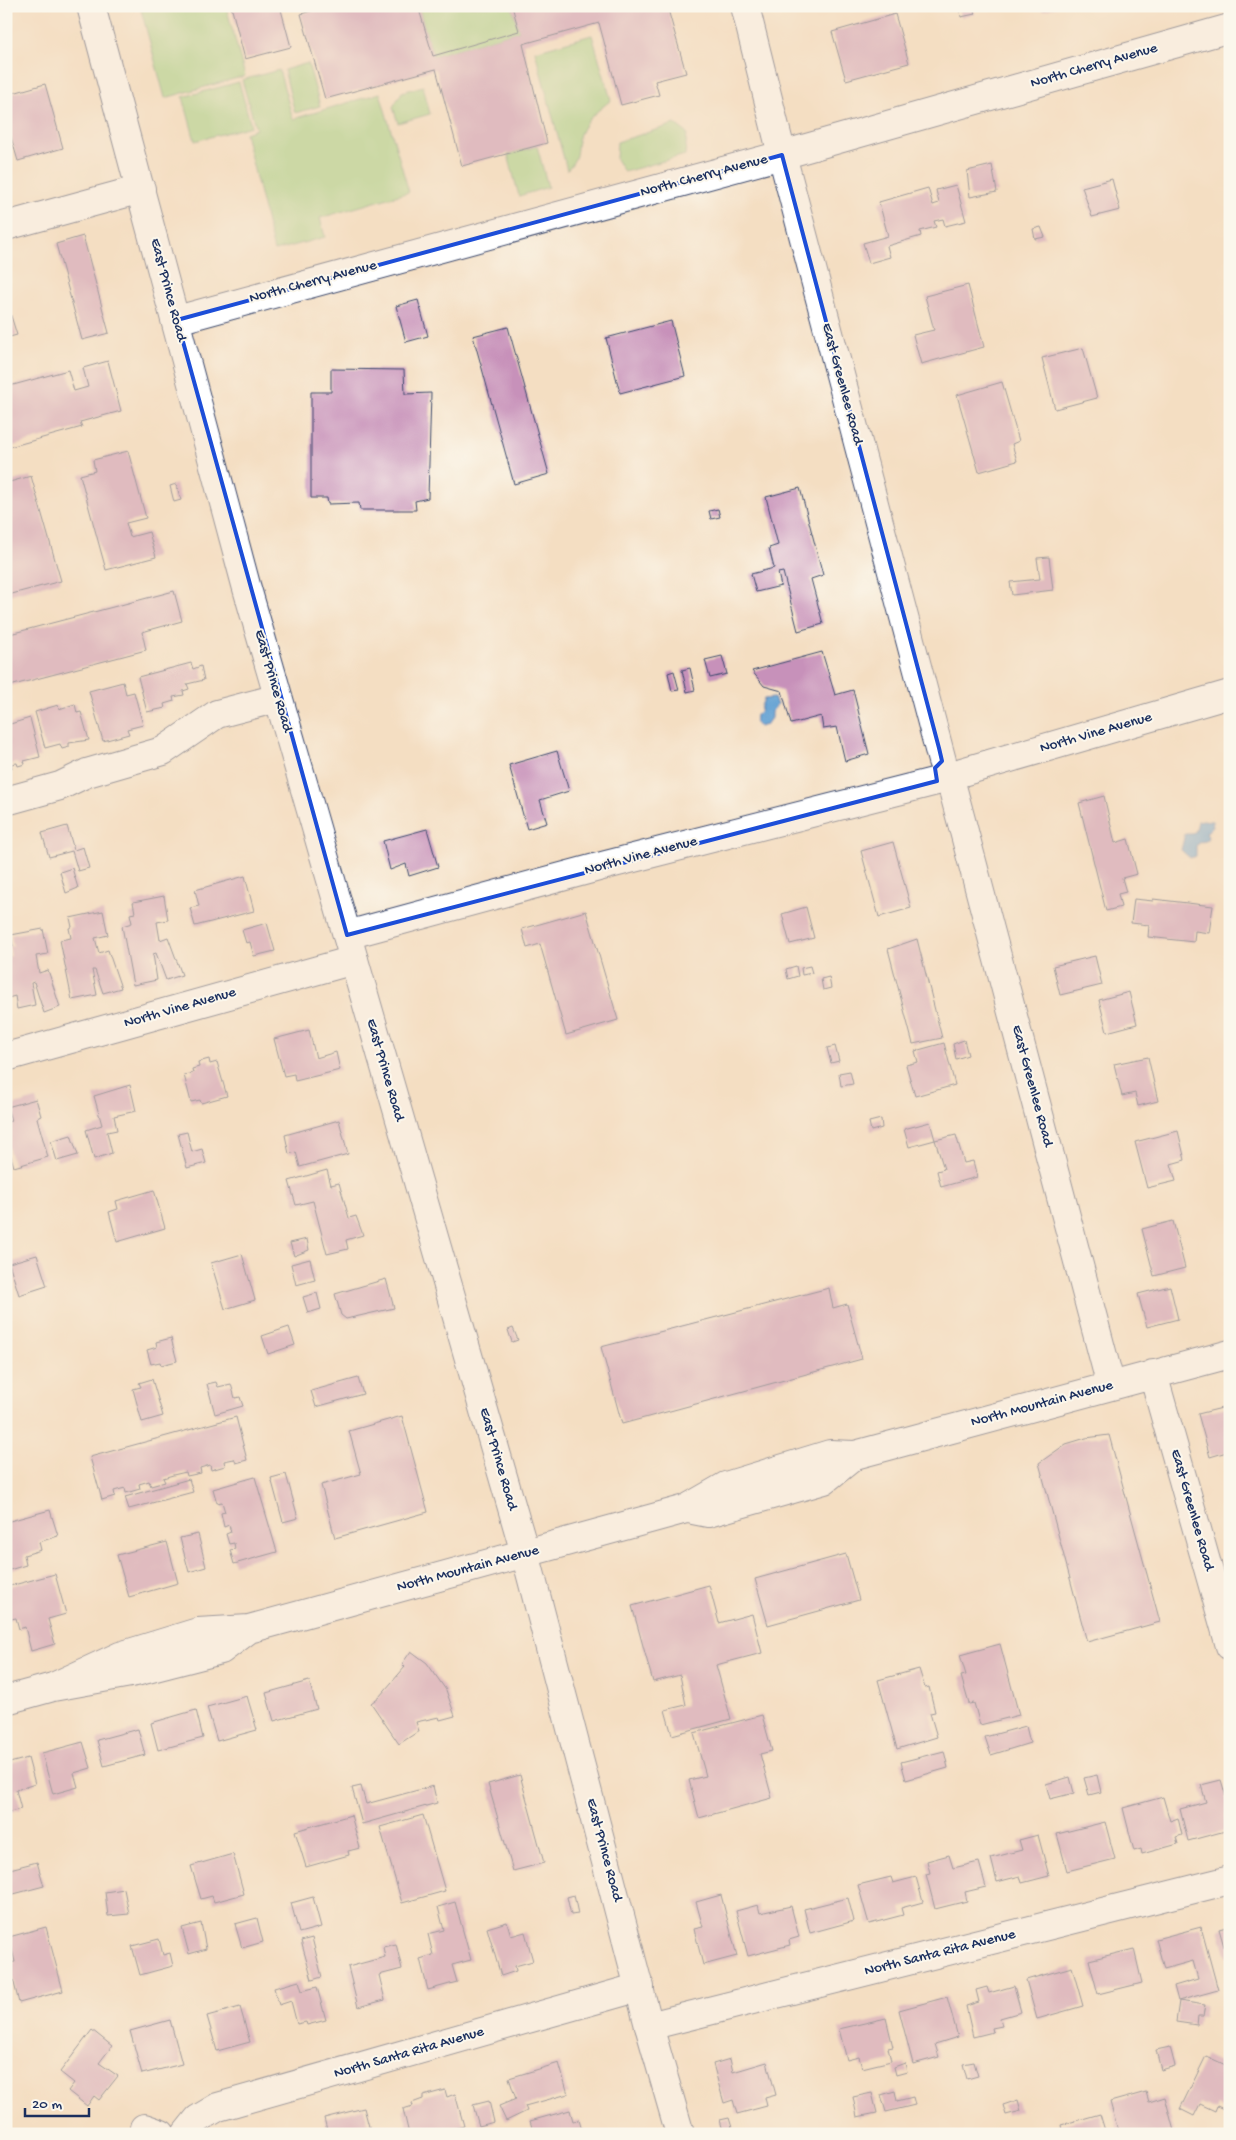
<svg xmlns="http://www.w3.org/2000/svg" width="1236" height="2140" viewBox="0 0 1236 2140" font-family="'Gochi Hand',sans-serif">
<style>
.green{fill:#9bd182;stroke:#5b8070}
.water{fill:#62a0d3;stroke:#3e6898}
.building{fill:#c791ba}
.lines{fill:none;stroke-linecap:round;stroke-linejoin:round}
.minor-casing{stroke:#3c496d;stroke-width:30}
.major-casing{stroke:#3c496d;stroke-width:30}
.minor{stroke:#fff;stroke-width:28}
.major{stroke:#fff;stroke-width:28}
.marked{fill:none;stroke:#1d4ed8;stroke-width:4;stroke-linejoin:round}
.labels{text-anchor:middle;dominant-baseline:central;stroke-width:4;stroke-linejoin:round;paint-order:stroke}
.street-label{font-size:15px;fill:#1b2f5e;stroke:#fbf7ec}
</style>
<rect width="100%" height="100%" fill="#fbf7ec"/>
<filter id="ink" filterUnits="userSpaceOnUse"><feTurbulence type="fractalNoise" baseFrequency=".02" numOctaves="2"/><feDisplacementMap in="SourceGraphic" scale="10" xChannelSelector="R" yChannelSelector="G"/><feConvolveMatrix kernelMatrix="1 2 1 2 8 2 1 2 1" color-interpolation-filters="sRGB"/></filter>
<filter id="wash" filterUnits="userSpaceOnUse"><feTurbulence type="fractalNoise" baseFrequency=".0096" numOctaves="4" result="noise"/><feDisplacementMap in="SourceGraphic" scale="20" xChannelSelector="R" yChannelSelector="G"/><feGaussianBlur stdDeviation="1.12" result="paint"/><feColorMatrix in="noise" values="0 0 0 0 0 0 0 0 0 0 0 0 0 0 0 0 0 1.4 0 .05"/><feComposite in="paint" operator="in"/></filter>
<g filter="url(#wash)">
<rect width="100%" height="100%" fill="#f4dec2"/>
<!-- green -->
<path class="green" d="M140,6H226L245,76L165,98Z
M418,6H512L519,31L433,56Z
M592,35L611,100C599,110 586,119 580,134C574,150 581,155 567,170L535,51Z
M308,63L320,106L295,113L284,70Z
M279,70L293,119L380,93L409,192L320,218L325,237L274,251L245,133L256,129L242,80Z
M239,82L251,126L195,141L183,97Z
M423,86L430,114L398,123L393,107L402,92Z
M675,124L687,133L685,155L624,172L616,159L617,142Z
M537,146L548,187L519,196L508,155Z"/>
<!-- water -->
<path class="water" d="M774,698L777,705L771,712V718L766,725L759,727L755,722L756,715L760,712L761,706L764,699Z
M1203,820L1212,821L1213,826L1206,833L1208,837L1206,841L1199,842L1196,846V856L1190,858L1181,850L1185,834H1193L1196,830L1198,821Z"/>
<g id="blocks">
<!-- building -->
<path class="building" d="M231,6H280L291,47L245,59Z
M327,6H418L433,56L519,31L512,6H667L686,73L655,81L659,95L621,105L599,23L523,44L547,143L462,166L436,69L325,99L301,14Z
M959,6H973L975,14L961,17Z
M1041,6H1056V7L1042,11Z
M895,14L909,63L846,80L832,32Z
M45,84L63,148L18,161L6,120V95Z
M992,165L997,192L970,197L967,171Z
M1112,179L1120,210L1092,217L1082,187Z
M956,185L966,221L945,226L943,219L934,221L936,227L920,231L921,236L887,246L890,257L869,263L863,243L888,236L879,202L928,188L933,205L939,203L936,190Z
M1041,227L1045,237L1035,239L1033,229Z
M83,236L109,333L82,340L56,244Z
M968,285L984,347L921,364L913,335L934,330L925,296Z
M6,300L17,335L6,338Z
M418,300L428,336L406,342L396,306Z
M671,321L685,376L620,393L606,338Z
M508,327L549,474L514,484L473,336Z
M1083,348L1097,398L1055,409L1042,358Z
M108,361L121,411L80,422L82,427L6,448V387L68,370L74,391L88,387L83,368Z
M331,369L404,370L405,394L431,393L428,498L415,501L416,510H360L359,503L328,504L327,498H311V392H331Z
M1002,382L1019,441L1012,444L1017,461L979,472L957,395Z
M128,451L146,518L126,523L130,537L149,532L156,557L106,570L80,475L95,471L93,460Z
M31,476L61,581L8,595L6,587V524L9,523L6,513V483Z
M176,484L181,500L174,502L170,486Z
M800,488L823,575L811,579L823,624L798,631L783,572L778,573L781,586L756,592L751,574L774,568L769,548L778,545L766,497Z
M718,509L720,517L711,519L709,511Z
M1049,557L1053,590L1012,595L1010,582L1040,579L1037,558Z
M174,591L182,621L142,632L146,650L6,687V635Z
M822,652L835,695L853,690L869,754L845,761L837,727L823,729L821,716L791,724L782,691L764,686L752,671Z
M722,656L727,674L710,678L705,660Z
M191,663L193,669L201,666L204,680L187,684L189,689L183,691L184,695L173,697L174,701L164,704L165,708L147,712L138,677Z
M690,668L695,690L687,692L682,670Z
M674,671L679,690L672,691L668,673Z
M123,682L126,694L134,692L143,725L127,729L129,734L103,741L89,691Z
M75,704L77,713L81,712L89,740L69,743V747L62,749L60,744L45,748L35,712L58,705L59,709Z
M30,718L40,757L24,761L25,764L18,766L17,763L11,764L12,768L6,769L7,725Z
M557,751L569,791L540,800L547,823L527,829L509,765Z
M1104,796L1115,843L1128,839L1137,874L1122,878L1126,892L1118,894L1121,907L1106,911L1079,803Z
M67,826L74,850L83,847L89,868L78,871L72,851L49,857L42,833Z
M427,829L438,867L409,876L406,864L390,870L383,841Z
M893,842L911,908L879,917L861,851Z
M72,868L78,888L66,893L60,872Z
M245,876L254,911L195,926L190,908L199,906L195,890Z
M164,896L168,920L157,922L160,940L168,937L182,975L166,980L156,953L153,954L157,980L133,985L122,926L132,923L130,914L135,913L133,902Z
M1134,899L1153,901V899L1213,906L1209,933L1195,931L1194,942L1148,937L1149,925L1131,923Z
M806,907L814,938L790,944L782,914Z
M103,911L108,935L95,938L99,953L108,950L121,988L103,993L95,970H92L97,995L72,1000L60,940L71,938L69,928L72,927L70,918Z
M586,911L618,1020L566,1035L540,944L527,948L522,929Z
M267,923L275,951L254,956L250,942L246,943L242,930Z
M43,929L48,954L36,956L39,973L48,970L60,1007L44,1013L34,982L31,983L35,1005L17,1009L15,996L8,998L6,987V957L11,956L9,946H13L11,935Z
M917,939L942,1038L913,1044L888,949Z
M1095,956L1102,985L1060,995L1053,966Z
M796,966L798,976L788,979L786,969Z
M810,966L812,973L802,975L801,968Z
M829,977L831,988L823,990L821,979Z
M1129,992L1137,1024L1107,1032L1099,1000Z
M309,1030L316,1058L336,1052L340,1070L295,1081L294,1074L284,1076L274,1039Z
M964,1040L968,1055L956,1059L953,1044Z
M944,1043L955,1085L915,1096L906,1065L918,1062L915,1051Z
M835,1046L839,1061L831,1063L827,1048Z
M1148,1057L1158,1101L1138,1106L1135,1093L1122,1096L1114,1064Z
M209,1059L210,1064L217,1062L227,1096L201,1103L200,1100L191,1102L184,1075L193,1073L192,1069L199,1067L198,1062Z
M850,1071L853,1084L841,1086L839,1073Z
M130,1085L136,1111L114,1116L117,1130L107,1132L112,1153L94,1159L86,1130L102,1125L94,1096Z
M36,1099L41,1116L37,1118L48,1157L14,1167L6,1139V1122L11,1121L7,1107Z
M881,1119L882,1128L871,1131L869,1122Z
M339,1120L348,1154L300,1167L296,1152L289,1154L285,1135Z
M930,1122L935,1140L956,1135L964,1163L973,1161L977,1177L941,1187L937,1171L944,1169L935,1140L909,1147L904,1129Z
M1178,1131L1185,1160L1171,1164L1176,1181L1147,1188L1135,1142Z
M187,1132L192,1152L202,1149L206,1163L187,1168L178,1134Z
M71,1135L78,1155L57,1161L51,1141Z
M327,1170L331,1185L339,1183L349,1218L356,1216L363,1235L346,1240L348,1249L327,1254L313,1201L296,1205L289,1181Z
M154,1190L165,1228L117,1242L109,1212L118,1209L116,1201Z
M1173,1221L1185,1268L1154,1276L1142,1229Z
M307,1239L309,1250L294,1256L290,1243Z
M242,1254L255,1300L225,1309L211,1263Z
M37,1255L47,1286L19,1295L9,1263Z
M310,1259L315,1280L296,1285L291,1264Z
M386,1279L394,1308L346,1319L341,1315L335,1294Z
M1170,1286L1178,1319L1147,1327L1138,1294Z
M829,1288L833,1308L847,1304L862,1359L622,1424L601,1347Z
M317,1293L321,1309L308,1313L303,1297Z
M289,1327L295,1345L268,1354L262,1336Z
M513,1328L518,1340L512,1342L508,1330Z
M171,1338L177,1361L161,1365L160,1362L151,1364L147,1350L157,1347L156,1342Z
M358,1378L363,1394L316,1407L311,1391Z
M152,1379L163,1416L142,1422L133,1389L141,1387L139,1383Z
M216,1382L218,1387L231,1384L235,1398L240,1397L243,1406L215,1414L207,1384Z
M1230,1406V1451L1210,1457L1198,1414Z
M402,1416L428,1512L335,1538L321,1485L361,1474L349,1431Z
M236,1417L247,1460L236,1463L234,1459L224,1461L225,1466L211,1470L210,1465L200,1468L201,1473L187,1476L186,1472L173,1475L163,1478L165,1482L151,1486L149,1481L139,1484L140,1489L126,1493L125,1488L114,1491L115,1496L102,1500L90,1457Z
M6,1435L10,1454L6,1455Z
M1109,1435L1160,1622L1087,1642L1039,1463L1066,1444L1086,1438Z
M286,1474L298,1518L283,1522L271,1478Z
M255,1477L277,1552L234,1564L230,1550L235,1549L234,1543L229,1544L226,1534L231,1532L229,1525L224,1527L221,1513L225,1512L222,1502L217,1503L213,1489Z
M189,1479L193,1492L129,1509L125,1497Z
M50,1510L58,1536L39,1542L41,1550L24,1555L26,1565L6,1571V1531L8,1530L6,1522Z
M198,1534L206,1567L189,1572L180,1538Z
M167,1542L178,1583L129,1597L117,1555Z
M846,1554L859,1600L768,1625L755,1579Z
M55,1574L66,1614L48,1619L55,1644L31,1651L25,1627L19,1629L16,1618L6,1620V1587Z
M709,1585L719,1623L752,1614L762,1653L716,1665L731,1719L672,1735L665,1710L686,1705L680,1675L653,1682L632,1606Z
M1000,1644L1019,1715L980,1725L974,1703L969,1704L961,1676L966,1675L960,1655Z
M411,1651L427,1663L446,1690L455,1716L440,1720L439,1717L416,1722L419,1731L399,1744L371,1703L379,1697L405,1667L402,1664Z
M919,1669L925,1688L929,1687L935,1712L930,1713L937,1737L897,1749L878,1680Z
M309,1681L317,1709L274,1721L266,1693Z
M247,1696L257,1730L217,1741L207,1707Z
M196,1710L203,1738L158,1750L151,1723Z
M762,1715L772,1751L760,1754L772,1798L699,1818L689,1780L706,1776L694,1733Z
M1026,1726L1030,1743L991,1755L985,1737Z
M138,1729L145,1755L104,1766L97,1740Z
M83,1742L91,1768L74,1773L78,1787L53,1794L42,1753Z
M944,1751L948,1768L906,1780L901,1762Z
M28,1758L35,1784L16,1790L21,1809L6,1813V1764Z
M520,1775L544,1863L513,1871L488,1784Z
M1097,1775L1101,1792L1089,1795L1084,1778Z
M1070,1777L1074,1793L1050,1799L1046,1784Z
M1221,1780L1230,1810V1814L1225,1815L1229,1830L1188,1841L1180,1809L1206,1802L1201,1785Z
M361,1786L366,1804L433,1786L437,1803L362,1824L352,1788Z
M1163,1797L1170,1821L1178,1818L1182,1835L1176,1837L1178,1844L1142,1854L1141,1849L1134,1851L1123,1808Z
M351,1815L360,1848L348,1851L349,1855L306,1867L295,1831Z
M423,1815L445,1891L402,1903L380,1827Z
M1105,1822L1115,1859L1067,1871L1057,1834Z
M1038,1835L1049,1876L1022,1883L1020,1876L997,1882L991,1858L1022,1850L1019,1840Z
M233,1854L244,1894L214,1902L212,1896L201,1899L191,1866Z
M949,1855L953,1868L979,1862L986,1887L965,1892L967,1901L935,1909L926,1874L930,1873L927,1861Z
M37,1862L44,1886L6,1896V1870Z
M891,1877L893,1883L916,1877L923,1902L901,1908L903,1915L869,1924L858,1885Z
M124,1889L129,1914L108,1916L105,1892Z
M574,1895L578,1914L571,1915L567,1897Z
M721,1895L737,1956L703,1965L694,1929L703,1927L696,1902Z
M313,1897L321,1927L299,1933L291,1903Z
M848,1898L854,1921L810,1933L804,1909Z
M455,1902L471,1960L452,1965L457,1982L428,1990L420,1959L433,1955L428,1934L444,1930L438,1907Z
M758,1905L760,1913L791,1906L799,1937L789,1940L790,1945L748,1956L736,1911Z
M257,1918L263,1942L242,1948L235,1924Z
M507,1922L511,1936L525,1932L533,1961L515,1966L516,1971L501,1976L487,1928Z
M201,1923L206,1949L189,1954L182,1928Z
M1230,1926V1956L1227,1957L1219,1929Z
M46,1927L63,1991L19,2003L9,1963L15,1962L9,1937Z
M1201,1927L1218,1990L1178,2001L1174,1986L1198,1979L1193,1961L1164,1969L1156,1939Z
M312,1938L322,1977L312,1980L301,1941Z
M159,1939L163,1955L170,1953L173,1966L140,1975L132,1946Z
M396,1944L402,1969L379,1975L385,2000L358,2007L348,1967L385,1957L383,1947Z
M1134,1949L1142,1983L1098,1994L1089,1960Z
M1072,1967L1083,2006L1037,2019L1026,1980Z
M299,1981L302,1991L317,1987L326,2020L307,2025L306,2022L297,2024L291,2001L279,2005L274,1988Z
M1014,1986L1021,2012L1000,2018L1002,2026L992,2028L993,2032L973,2037L966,2006L979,2002L976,1990L987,1987L989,1993Z
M947,1997L958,2037L935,2044L939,2057L913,2064L899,2010Z
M1179,2001L1205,2005L1203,2016H1198L1197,2025L1176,2022Z
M240,2007L250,2042L217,2051L207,2016Z
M886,2018L893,2047L888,2048L891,2061L862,2068L859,2057L847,2060L839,2029Z
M170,2020L182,2064L142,2074L130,2031Z
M92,2030L112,2046L99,2063L118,2076L99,2100L94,2096L87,2106L68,2091L74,2083L60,2072Z
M1170,2047L1175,2066L1161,2070L1156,2050Z
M1206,2056L1230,2067V2112L1217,2106L1215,2111L1200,2104L1194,2116L1180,2109Z
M730,2059L733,2072L767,2062L776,2095L765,2098L767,2106L737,2114L733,2100L724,2103L713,2064Z
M974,2062L978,2076L967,2079L963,2064Z
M559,2063L568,2094L525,2106L527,2111L506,2121L499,2106L516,2099L509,2078Z
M905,2063L907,2072L896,2075L894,2067Z
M445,2090L447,2097L455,2094L464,2126L435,2134H409L403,2109L413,2106L412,2103L423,2099V2096Z
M895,2091L897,2101L913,2097L915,2105L886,2112L881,2095Z
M1146,2092L1149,2102L1165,2097L1174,2131L1163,2134H1119L1110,2102Z
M872,2093L877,2113L857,2117L853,2097Z
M1018,2100L1021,2111L1006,2115L1003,2105Z
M489,2101L494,2122L479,2126L473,2105Z
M364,2108L371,2134H328L324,2118Z
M570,2110L573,2121L579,2120L583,2134H534L530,2121Z
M1100,2114L1106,2134H1063L1061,2125Z
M729,2118L734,2134H724L720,2120Z
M7,2122L10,2134H6Z"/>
</g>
</g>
<g filter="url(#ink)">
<use href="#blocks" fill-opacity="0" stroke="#3c496d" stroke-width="1"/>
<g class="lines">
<defs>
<path id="minor" d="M745,6L782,155L942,761
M6,226L141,189
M177,320L782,155L1230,28
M962,772L1230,694
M952,786L1111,1386
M6,801L60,786L87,773L163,751L217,714L278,698
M347,935L606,865L937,781
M6,1057L354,960
M1153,1374L1230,1646
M693,1510L708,1513L824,1480L855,1455
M53,1687L120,1656L198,1632L249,1629L686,1509L726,1486L830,1454L855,1455L1230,1354
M6,1700L53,1687L136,1672L221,1650L249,1629
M649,2026L1230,1880
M144,2128L161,2134
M186,2134L198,2119L218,2107L640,1987"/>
<path id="major" d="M91,6L246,585L525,1553L649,2026L680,2134"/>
</defs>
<!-- minor casing -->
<use href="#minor" class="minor-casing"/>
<!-- major casing -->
<use href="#major" class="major-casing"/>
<!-- minor -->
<use href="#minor" class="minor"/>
<!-- major -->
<use href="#major" class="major"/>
</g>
</g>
<!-- marked area -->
<path d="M0 0H1236V2140H0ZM782,155L939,748L942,761L935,768L937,781L347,935L177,320Z" fill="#f4dec2" fill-opacity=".55" fill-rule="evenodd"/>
<path class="marked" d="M782,155L939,748L942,761L935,768L937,781L347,935L177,320Z"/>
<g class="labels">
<!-- street labels -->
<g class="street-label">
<text transform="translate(1094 66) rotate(-16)">North Cherry Avenue</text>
<text transform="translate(704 176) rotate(-15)">North Cherry Avenue</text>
<text transform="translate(313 282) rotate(-15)">North Cherry Avenue</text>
<text transform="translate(168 290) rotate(75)">East Prince Road</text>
<text transform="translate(842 384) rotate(75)">East Greenlee Road</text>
<text transform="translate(273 681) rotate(74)">East Prince Road</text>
<text transform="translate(1096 733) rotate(-16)">North Vine Avenue</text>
<text transform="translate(641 856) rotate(-15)">North Vine Avenue</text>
<text transform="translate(180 1008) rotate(-16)">North Vine Avenue</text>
<text transform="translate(385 1070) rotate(74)">East Prince Road</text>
<text transform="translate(1032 1086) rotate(75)">East Greenlee Road</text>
<text transform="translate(1042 1404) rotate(-15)">North Mountain Avenue</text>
<text transform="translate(498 1459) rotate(74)">East Prince Road</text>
<text transform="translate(1192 1510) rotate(74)">East Greenlee Road</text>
<text transform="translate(468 1569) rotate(-15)">North Mountain Avenue</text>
<text transform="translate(604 1850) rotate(75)">East Prince Road</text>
<text transform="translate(940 1953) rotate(-14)">North Santa Rita Avenue</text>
<text transform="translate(409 2053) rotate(-16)">North Santa Rita Avenue</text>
</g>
</g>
<!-- margin -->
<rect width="1236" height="2140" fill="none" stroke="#fbf7ec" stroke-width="25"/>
<!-- scale -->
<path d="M25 2108v8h64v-8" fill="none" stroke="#1b2f5e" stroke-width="2.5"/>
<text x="32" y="2108" font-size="15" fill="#1b2f5e" stroke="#fbf7ec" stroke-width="4" paint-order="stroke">20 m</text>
</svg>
